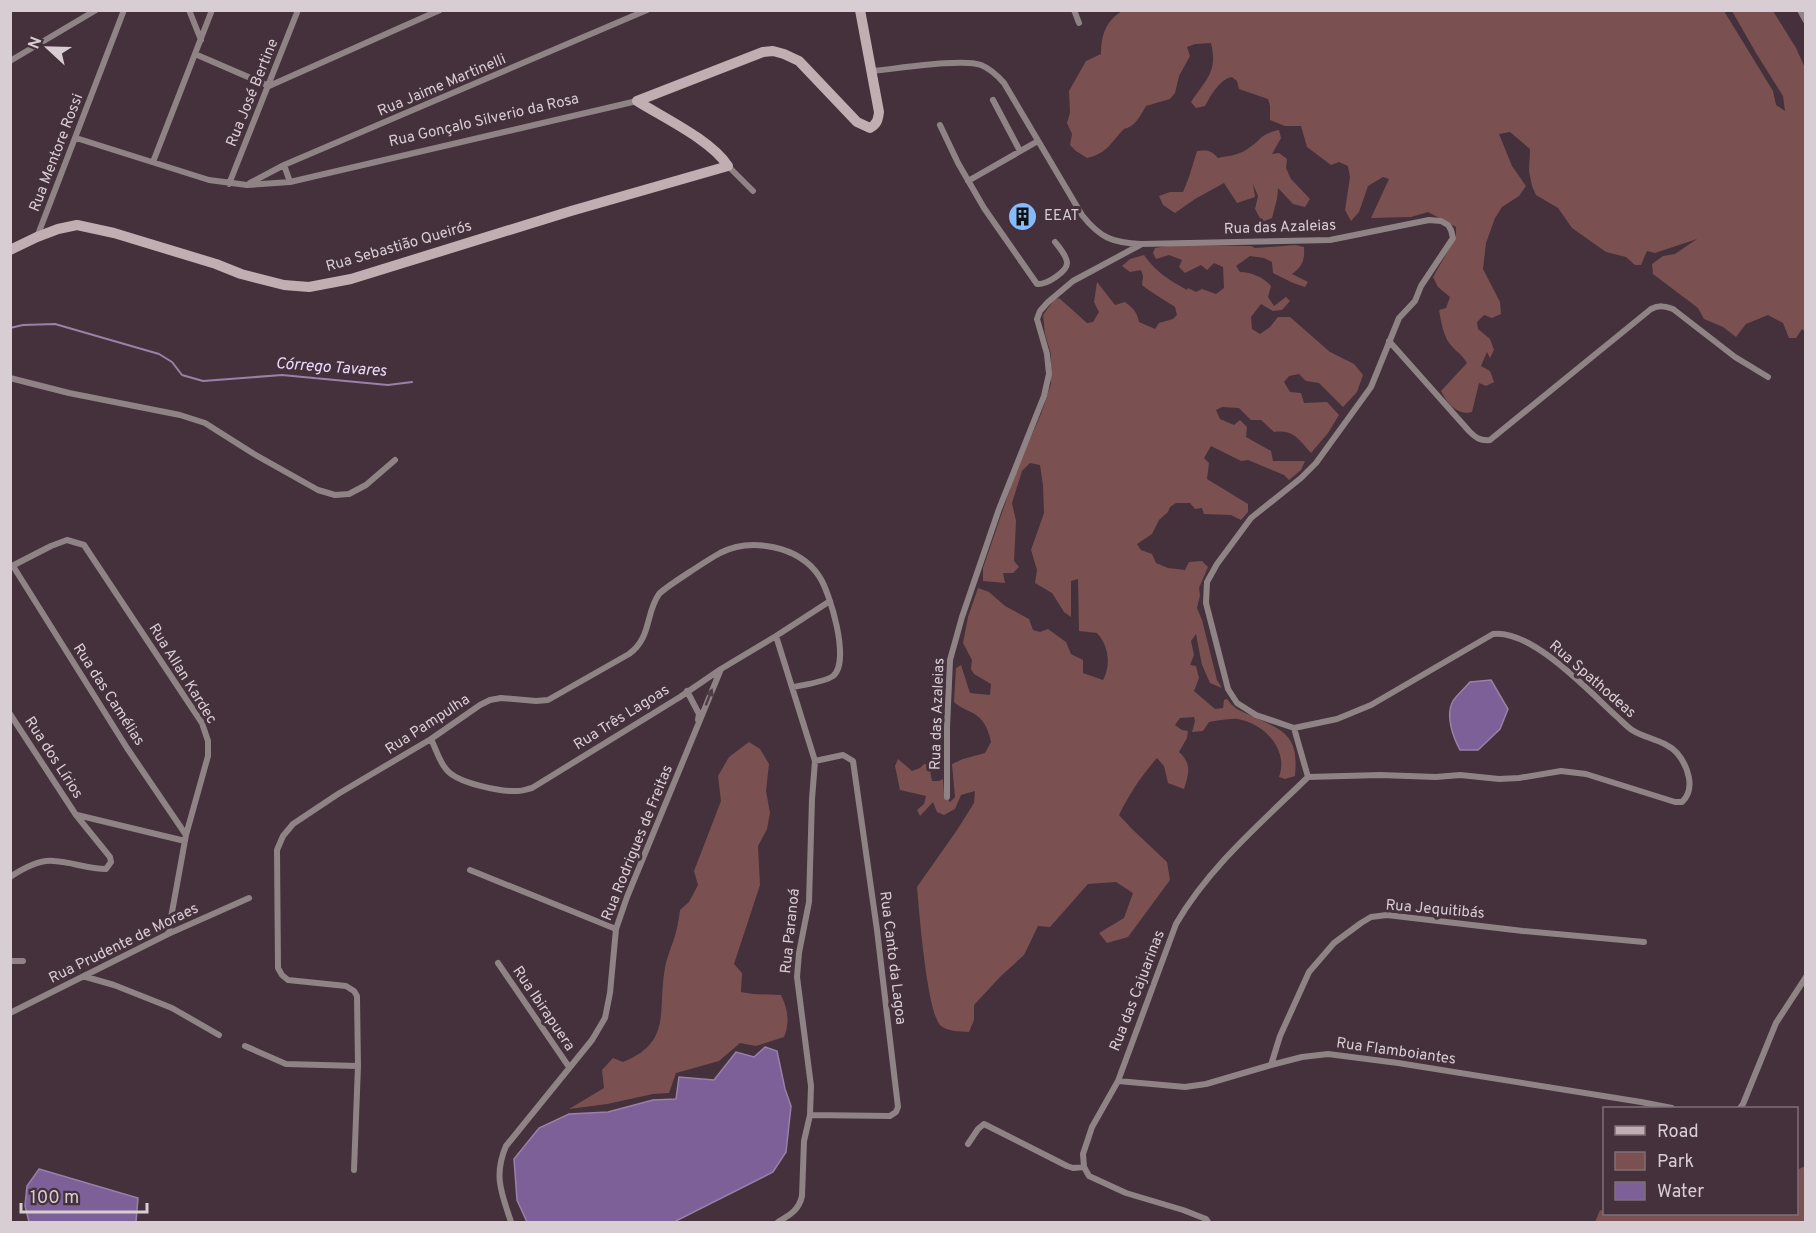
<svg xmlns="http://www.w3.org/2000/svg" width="1816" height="1233" viewBox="0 0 1816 1233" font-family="Overpass,sans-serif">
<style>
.green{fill:#7a5150}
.water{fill:#7d6097;stroke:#9981a9;stroke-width:1.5}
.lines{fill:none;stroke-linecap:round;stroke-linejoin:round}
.stream{stroke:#9981a9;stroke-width:2}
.street{stroke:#8f8386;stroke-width:6}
.secondary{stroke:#c0aeb2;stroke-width:10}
.oneway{fill:#4f3d46}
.labels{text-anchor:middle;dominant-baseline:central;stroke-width:6;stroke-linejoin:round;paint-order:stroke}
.street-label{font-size:15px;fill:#d9cdd4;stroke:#44313b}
.poi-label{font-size:15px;fill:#d9cdd4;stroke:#44313b;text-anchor:start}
.water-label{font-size:16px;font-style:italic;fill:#ecdbfc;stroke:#44313b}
</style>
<rect width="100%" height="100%" fill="#44313b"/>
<!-- green -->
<path class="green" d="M1122,11H1724L1773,91L1776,105L1785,111L1783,96L1756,53L1732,11H1773L1796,48L1805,68V332L1802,329L1796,338H1789L1783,323L1768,315L1746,324L1736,337L1723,327L1704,319L1698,308L1653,274L1652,264L1663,256L1675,254L1697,239L1655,253L1647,251L1641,265H1635L1626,257L1606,252L1572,228L1558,208L1536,195L1532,186L1529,171L1530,149L1510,132L1499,134L1512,166L1526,186L1519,196L1502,207L1495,218L1486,243L1483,269L1500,302L1501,314L1492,318L1484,315L1477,322L1478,329L1490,339L1494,350L1490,358L1487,352L1481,366L1490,371L1494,382L1486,386L1479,383L1472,412C1457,416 1447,403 1441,391L1467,363C1461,353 1456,352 1450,344C1443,336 1441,320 1439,310L1446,308L1450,297L1438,287L1433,277L1456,237V227L1428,212L1411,217L1371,218L1389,179L1383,177L1368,186L1359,212L1351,221L1345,210L1350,177L1348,166L1339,162L1331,165L1307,147L1301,126H1285L1270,120V106L1268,99L1239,89L1237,81L1232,77C1220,79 1211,95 1205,106L1196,108L1191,102C1206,79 1218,72 1211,43L1195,44L1187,47L1190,56L1179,76L1175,93L1170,99L1146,106C1140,116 1135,127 1124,129C1110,143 1108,153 1087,158L1076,151L1070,145L1072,134L1067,123L1070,113L1069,91L1086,61L1101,54C1101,35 1106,21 1122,11Z
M1279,130L1281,138L1272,154L1279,153L1287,159L1286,168L1291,179L1310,199L1305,207L1293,204L1278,188L1277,199L1272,218L1262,222L1255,209L1258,196L1253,184L1255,197L1237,203L1224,183L1195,199L1175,213L1163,205L1159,196L1170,192H1183L1189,177L1197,151C1207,150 1211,150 1218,158C1228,156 1238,155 1246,150C1261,141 1259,134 1279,130Z
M1174,245L1251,246L1255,248L1295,245L1304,247C1305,260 1302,267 1292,274L1308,282L1305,287L1293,283L1273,273L1272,262L1264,258L1250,256L1236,266L1240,272C1251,272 1263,277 1271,286L1268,297L1274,306L1286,297L1290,301L1282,310L1273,311L1261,304L1251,317L1252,329L1260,334L1270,327L1278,317H1290L1330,352L1354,364L1363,375L1357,392L1343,407L1319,383L1306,381L1299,374L1289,376L1284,382L1290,392L1301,393L1304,403L1327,402L1339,415L1328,433L1311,453C1299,440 1294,429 1274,432L1261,420H1251L1239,408L1222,407L1216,410L1220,419L1234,425L1240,420L1247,427L1246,437L1271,451L1273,461H1305L1301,470L1289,480L1284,475L1248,460L1241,461L1211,446L1204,458L1209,463L1207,479L1248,504V512L1241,520L1231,515L1204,514L1202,508L1195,509L1190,503H1176L1170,507L1168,512L1159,520L1152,534L1137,544L1141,550L1152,554L1156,563L1168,568L1185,570L1189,562L1202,561L1208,567L1199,588L1200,595L1197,608L1202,620L1217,680L1222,688L1210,683L1202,665L1196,634L1191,641L1194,655L1190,665L1196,666L1199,678L1194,691L1215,709L1223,708L1224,700L1227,699C1233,708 1240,711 1250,715C1284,731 1299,734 1295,776L1285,779L1279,777C1289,750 1265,724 1238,719C1229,718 1218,721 1209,722L1203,731L1192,732L1195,721L1194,717L1180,718L1175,725L1182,730L1188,731L1187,738L1179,752C1192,764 1189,773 1184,789L1168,783L1164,766L1157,758C1141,776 1130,793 1119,815L1132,829L1167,862L1170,880L1128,937L1107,943L1099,933L1124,918L1133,893L1116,882L1088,884L1050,927L1038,926L1024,955L1000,977L974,1005V1020L969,1032C960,1031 949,1032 941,1026C927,1014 919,909 917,887L957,830L974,803L975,791L961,795L955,809L944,815L937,812L933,802L920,816L917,810L924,804L926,796L900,790L895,766L898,759L912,771L920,768L924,764L929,765L932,781H939L943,779L944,794L950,802L955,797L952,764L963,759L985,753L991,742C989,732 985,721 976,715C969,710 961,709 954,702L956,668L961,665L970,693L990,695L991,684L974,674L971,669L972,660L963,643L968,617L978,588L989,592L1005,606L1029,619L1033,630L1040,632L1048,629L1066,642L1071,654L1083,660V673L1103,680C1111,665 1109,646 1097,633L1079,631L1078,579L1071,581V617L1064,612L1052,593L1035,583L1037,570L1031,550L1044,513L1043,485L1040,465L1030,463L1022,471L1012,503L1016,521L1014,561L1019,567L1013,573H1003L1005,583L983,581V568L1017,469L1041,414L1051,384V354L1045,334L1043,315L1054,300L1059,298L1087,323L1093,322L1099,312L1094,302L1097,282L1115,305L1125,302C1133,308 1137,312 1139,322L1155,329L1159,323L1173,319L1177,315L1175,307L1150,291L1142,285L1143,276L1141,270L1130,272L1122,266L1130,259L1144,255C1157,273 1168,279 1187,290L1188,288L1196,292L1202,289L1216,294L1224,288L1223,267L1214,263L1207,270L1201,265L1185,273L1179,267L1182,260L1169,255L1156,259L1153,253L1155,248Z
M749,742L760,749L769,764L766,791L770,813L767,829L758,846L760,885L734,964L742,973L741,992L753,994L781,995C788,1009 790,1023 784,1037L756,1046L740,1043L719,1061L676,1073L669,1093L653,1094L607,1104L569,1109L604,1088L602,1070L613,1058L623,1062C673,1042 657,1010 665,968C667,956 673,944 676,932C678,925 679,917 680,910L689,902L698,885L694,871L721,801L718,776L729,757Z
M1805,1166V1222H1595L1600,1210L1604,1211V1214H1796L1797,1170Z"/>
<!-- water -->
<path class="water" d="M1491,680L1508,709L1500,729L1478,750H1460C1453,737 1445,715 1453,701C1457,695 1465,688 1470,682Z
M765,1047L777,1051L785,1089L791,1106L786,1152L773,1172L674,1222H527L517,1200L514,1159L539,1128L569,1114L608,1112L653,1100L676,1099L679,1077L714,1080L736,1052L754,1057Z
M39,1169L138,1198L136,1222H29L25,1206L27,1186Z"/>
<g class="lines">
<!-- stream -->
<path class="stream" d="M10,328L23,325L55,324L159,354L172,362L182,375L203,381L282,375L388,385L412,382"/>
<!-- street -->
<path class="street" d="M189,10L201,40
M1074,10L1079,23
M1800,10L1806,21
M195,54L269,86
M10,61L96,10
M872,71C896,69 962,58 981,65C991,69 997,75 1004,83L1082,215C1100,238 1113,243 1141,244L1330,240L1429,220L1441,221L1448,225L1451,230L1453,238L1421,286L1415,301L1399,318L1371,387L1316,463L1301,478L1251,518L1217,564L1207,582L1206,603L1228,689L1237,703L1256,715L1294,728L1337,719L1371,705L1493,634C1531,629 1588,690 1615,715C1621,720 1626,726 1632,730C1646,739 1665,740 1677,753C1688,766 1696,789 1682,802H1675L1586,774L1561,771L1519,778L1499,779L1460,775L1436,777L1380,775L1308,777
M269,86L440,10
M993,100L1020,151
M940,125L958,163L984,208L1037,284C1046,285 1067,272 1067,263C1067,256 1059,247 1055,242
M76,138L209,180L247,185L290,182L637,101
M153,162L212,10
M284,165L290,182
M728,166L753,191
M968,181L1038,141
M250,183L284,165L647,10
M229,184L298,10
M37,237L124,10
M1389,341L1469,431C1476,438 1480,441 1490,440L1651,309C1659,305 1665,306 1673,309L1735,357L1768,377
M10,378L69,393L180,415L205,423L254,454L318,490L335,495L349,494L366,485L395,460
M13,566L127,748L186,835
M10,567L51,546L67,540L84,545L202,723L208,741V756L186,835L168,934
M776,636L815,761L812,799L809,902L799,953L797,977L811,1086L810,1115L804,1141L802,1196C799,1210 790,1215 778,1222
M687,691L699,714L698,720
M10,714L76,815L110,857L111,862L106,869C88,869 72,862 54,861C40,859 22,869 10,877
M431,739C436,749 439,761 446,769C456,783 501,792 518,791C523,791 527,789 532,788L680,697L721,669L776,636L830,601
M947,797V727L950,660L962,617L999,509L1044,396L1049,374L1047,354L1037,319L1040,311L1048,302L1073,281L1140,245
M77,815L185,841
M470,870L616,929
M10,961H23
M498,963L569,1067
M86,977L114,985L172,1008L219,1035
M10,1013L168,934L249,898
M245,1046L286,1064L358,1066
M1271,1065L1280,1036L1309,972L1334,943L1361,923L1371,917L1387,915L1523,931L1644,942
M1118,1081L1185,1087L1206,1084L1271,1065L1302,1057L1328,1054L1398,1063L1641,1102L1672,1108
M1740,1108L1743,1104L1776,1023L1806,977
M810,1115L890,1116L896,1112L898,1107L877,930L853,761L843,755L815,761
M968,1144L978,1129L984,1124L986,1125L1067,1166L1073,1168L1084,1167
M354,1170L358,1066L357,996L354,991L346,986L288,980L282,975L278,968L277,850L283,836L293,824L338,794L431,739L480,705L490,700L501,698L536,701L548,700L629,654C652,637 645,614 659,594C664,588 711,558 720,553C751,537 799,546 819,576C830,592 851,662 833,676C825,682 803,685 793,687
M511,1222C502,1194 493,1176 506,1146L592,1040L605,1018L610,993L616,929L627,897L721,669
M1208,1222L1206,1219L1183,1210L1126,1193L1089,1176L1084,1167L1083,1154L1092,1127L1118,1081L1176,924C1209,867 1261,823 1308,777L1294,728"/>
<!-- secondary -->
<path class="secondary" d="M637,101L763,52L773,51L784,54L799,61L857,122L870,128C877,124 878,120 879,112L860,10
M10,250L37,237L58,229L77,225L114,233L216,264L241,274L284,285L309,287L351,279L571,211L728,166C711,140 664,118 637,101"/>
</g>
<!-- one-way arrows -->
<defs><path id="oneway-solid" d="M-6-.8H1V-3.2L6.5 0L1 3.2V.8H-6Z" transform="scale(1.5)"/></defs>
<use class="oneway" href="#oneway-solid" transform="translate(709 697) rotate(-69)"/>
<!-- icons -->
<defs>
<symbol id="building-disc" viewBox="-11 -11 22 22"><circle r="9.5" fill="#85bbfb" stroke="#44313b"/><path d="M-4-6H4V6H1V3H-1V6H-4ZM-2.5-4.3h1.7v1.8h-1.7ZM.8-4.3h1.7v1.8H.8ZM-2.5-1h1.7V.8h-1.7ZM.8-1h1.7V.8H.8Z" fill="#111"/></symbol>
</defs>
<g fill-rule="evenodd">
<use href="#building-disc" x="1006" y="200" width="33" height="33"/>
</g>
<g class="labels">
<!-- street labels -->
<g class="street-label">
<text transform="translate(442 86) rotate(-23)">Rua Jaime Martinelli</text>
<text transform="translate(253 93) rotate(-68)">Rua José Bertine</text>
<text transform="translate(484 121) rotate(-13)">Rua Gonçalo Silverio da Rosa</text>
<text transform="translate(57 153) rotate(-69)">Rua Mentore Rossi</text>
<text transform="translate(1280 228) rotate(-2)">Rua das Azaleias</text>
<text transform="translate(399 247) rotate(-16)">Rua Sebastião Queirós</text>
<text transform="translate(182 674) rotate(58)">Rua Allan Kardec</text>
<text transform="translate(1592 680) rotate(41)">Rua Spathodeas</text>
<text transform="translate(108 695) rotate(57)">Rua das Camélias</text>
<text transform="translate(938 714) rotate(-88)">Rua das Azaleias</text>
<text transform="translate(622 718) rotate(-32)">Rua Três Lagoas</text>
<text transform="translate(428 725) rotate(-33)">Rua Pampulha</text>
<text transform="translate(53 758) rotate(57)">Rua dos Lírios</text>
<text transform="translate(638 843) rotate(-68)">Rua Rodrigues de Freitas</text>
<text transform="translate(1435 910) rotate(5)">Rua Jequitibás</text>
<text transform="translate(791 931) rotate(-84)">Rua Paranoá</text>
<text transform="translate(124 944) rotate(-26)">Rua Prudente de Moraes</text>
<text transform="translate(892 958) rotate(83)">Rua Canto da Lagoa</text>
<text transform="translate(1138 991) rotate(-69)">Rua das Cajuarinas</text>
<text transform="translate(543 1009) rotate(56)">Rua Ibirapuera</text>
<text transform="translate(1396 1052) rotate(8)">Rua Flamboiantes</text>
</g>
<!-- poi labels -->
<g class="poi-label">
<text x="1044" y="216">EEAT</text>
</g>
<!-- water labels -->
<g class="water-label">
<text transform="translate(331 368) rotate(4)">Córrego Tavares</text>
</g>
</g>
<!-- border -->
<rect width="1816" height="1233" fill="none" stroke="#d9cdd4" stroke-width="24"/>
<!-- legend -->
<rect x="1603" y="1107" width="195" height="108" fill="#44313b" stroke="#806f78" stroke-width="1.5"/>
<rect x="1615" y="1126" width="30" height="9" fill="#c0aeb2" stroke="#806f78" stroke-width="1.5"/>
<text x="1657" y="1137" font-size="18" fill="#d9cdd4">Road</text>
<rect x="1615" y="1152" width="30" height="18" fill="#7a5150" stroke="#806f78" stroke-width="1.5"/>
<text x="1657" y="1167" font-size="18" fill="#d9cdd4">Park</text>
<rect x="1615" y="1182" width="30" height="18" fill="#7d6097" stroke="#806f78" stroke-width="1.5"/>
<text x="1657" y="1197" font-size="18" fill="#d9cdd4">Water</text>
<!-- north arrow -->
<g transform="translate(48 48) rotate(292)" stroke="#44313b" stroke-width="4.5" paint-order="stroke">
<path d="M0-4.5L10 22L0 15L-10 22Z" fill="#d9cdd4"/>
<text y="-9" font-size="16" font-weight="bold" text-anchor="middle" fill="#d9cdd4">N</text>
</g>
<!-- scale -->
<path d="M21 1203v9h126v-9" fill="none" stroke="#d9cdd4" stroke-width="3"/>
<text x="30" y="1203" font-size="18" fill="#d9cdd4" stroke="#44313b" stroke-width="4.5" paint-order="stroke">100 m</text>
</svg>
